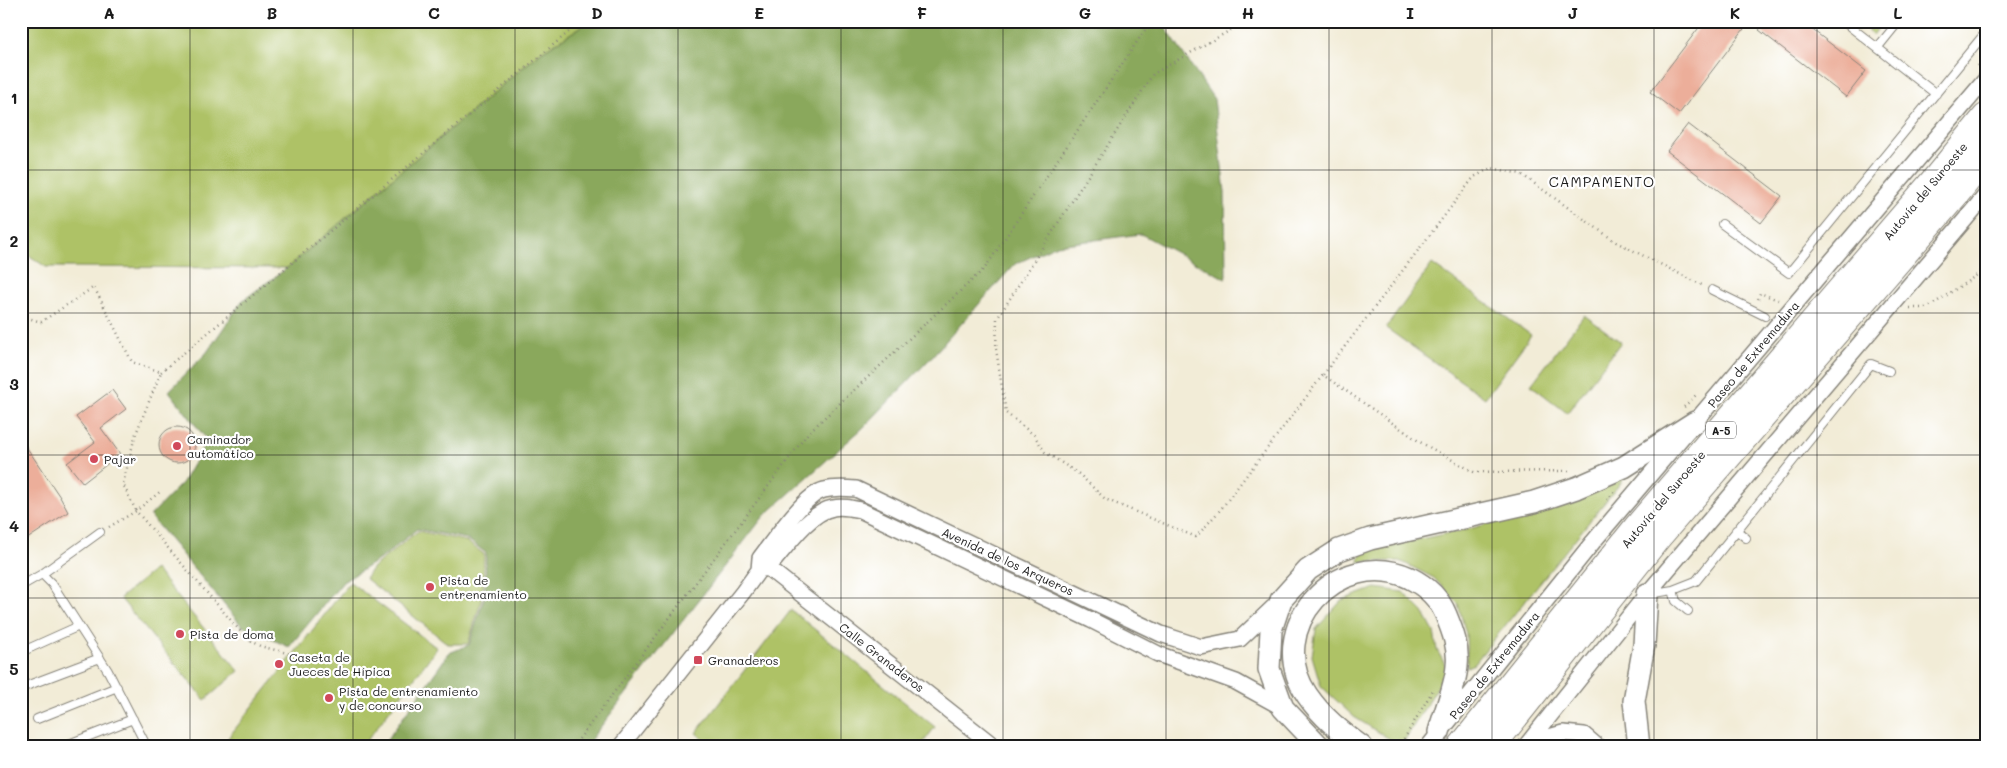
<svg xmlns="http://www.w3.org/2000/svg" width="2007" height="768" viewBox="0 0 2007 768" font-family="Mali,sans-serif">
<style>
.green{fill:#aec266;stroke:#656f41}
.forest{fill:#8aa85b;stroke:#53623c}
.building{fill:#ecae9a}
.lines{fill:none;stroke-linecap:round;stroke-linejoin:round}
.service-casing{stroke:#87847a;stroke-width:10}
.minor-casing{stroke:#87847a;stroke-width:18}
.secondary-casing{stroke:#87847a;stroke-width:24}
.motorway-casing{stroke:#87847a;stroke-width:30}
.path{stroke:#87847a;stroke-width:2.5;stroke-dasharray:1 4;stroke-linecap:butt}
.service{stroke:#fff;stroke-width:8}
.minor{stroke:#fff;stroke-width:15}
.secondary{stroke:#fff;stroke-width:21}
.motorway{stroke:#fff;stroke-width:28}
.grid{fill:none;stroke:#1c1c1c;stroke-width:1;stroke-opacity:0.55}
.poi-dot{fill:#d1495b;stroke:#fff;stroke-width:2}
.labels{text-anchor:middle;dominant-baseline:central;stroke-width:4.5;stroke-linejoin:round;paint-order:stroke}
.shield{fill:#fff;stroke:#606060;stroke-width:1}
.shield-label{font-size:11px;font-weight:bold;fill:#1c1c1c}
.street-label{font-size:12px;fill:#1c1c1c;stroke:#fff}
.poi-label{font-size:12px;fill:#1c1c1c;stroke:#fff;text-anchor:start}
.neighbourhood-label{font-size:14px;letter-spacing:1px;fill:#1c1c1c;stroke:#fff}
.neatline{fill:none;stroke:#1c1c1c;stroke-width:2}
.grid-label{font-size:16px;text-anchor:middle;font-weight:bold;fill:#1c1c1c}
</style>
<rect width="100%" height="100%" fill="#fff"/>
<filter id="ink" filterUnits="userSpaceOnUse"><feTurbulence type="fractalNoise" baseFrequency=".02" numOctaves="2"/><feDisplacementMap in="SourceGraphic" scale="10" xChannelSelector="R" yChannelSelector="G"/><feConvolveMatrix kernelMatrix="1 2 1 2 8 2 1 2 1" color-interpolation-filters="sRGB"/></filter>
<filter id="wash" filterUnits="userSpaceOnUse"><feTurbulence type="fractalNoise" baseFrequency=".0096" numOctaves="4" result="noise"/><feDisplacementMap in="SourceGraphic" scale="20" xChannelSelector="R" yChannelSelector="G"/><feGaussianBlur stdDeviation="1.12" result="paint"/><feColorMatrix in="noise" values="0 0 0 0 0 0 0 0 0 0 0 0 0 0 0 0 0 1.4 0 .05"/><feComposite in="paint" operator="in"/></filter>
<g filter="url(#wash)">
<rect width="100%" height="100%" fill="#f2ecd7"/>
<!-- green -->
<path class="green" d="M21,21H590L540,53L287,268L46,267L21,250Z
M1858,21H1884L1873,35Z
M1432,264L1531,335L1485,398L1386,328Z
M1584,315L1621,342L1567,413L1531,385Z
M1627,475L1474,664L1467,667L1466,634L1458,604L1434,578L1400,561L1359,562L1361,551L1469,529L1530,512Z
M418,531L466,541L484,554L483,595L468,644H448L365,578L373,567Z
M155,569L239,671L205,700L120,598Z
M350,582L437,648L362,747H221Z
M1376,588L1403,592L1423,612L1434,632L1437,650L1448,670L1401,746L1354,717L1321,686L1312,656L1316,629L1342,600Z
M791,610L935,727L920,747H713L696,733Z"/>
<!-- forest -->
<path class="forest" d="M590,21H1163V24L1214,99L1225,192L1226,279L1141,234L1057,245L1015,264L927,362L864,427L764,516L585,747H382L449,653L469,645L485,595L486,553L467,539L417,529L383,557L343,582L289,647L242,626L150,516L183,482L207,440L169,391L207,352L242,301L287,268L540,53Z"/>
<g id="blocks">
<!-- building -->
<path class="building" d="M1704,21H1750L1679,114L1650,92Z
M1766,21H1801L1866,71L1846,97L1759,30Z
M1688,124L1782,196L1761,223L1667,151Z
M112,390L126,409L101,428L120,454L83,483L67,463L95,442L76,417Z
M159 445a18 18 0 1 1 36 0a18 18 0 1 1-36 0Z
M21,439L60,497L68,512L21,543Z"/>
</g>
</g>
<g filter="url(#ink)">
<use href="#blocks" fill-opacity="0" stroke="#87847a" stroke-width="1"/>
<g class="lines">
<defs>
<path id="service" d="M1843,21L1936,94
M1878,47L1899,21
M1722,224L1789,273L1986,32
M1712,290L1765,316
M1736,530L1746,538
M42,574L52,584L108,671L147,747
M21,586L42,574L100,532
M1673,590L1676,601L1688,611
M1649,594L1673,590L1696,581L1871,364L1889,371
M21,652L79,626
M26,686L100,658
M37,719L117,687
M61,747L133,719"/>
<path id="minor" d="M768,568L995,747
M759,570L768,568C784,550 809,512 833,508C842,506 851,508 860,510L1091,620L1158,654L1236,682L1283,708
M1528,743L1563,733L1584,735L1598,747
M620,747L743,592L759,570L760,558C774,540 804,495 824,490C835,487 846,488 856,489L1161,634L1201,647L1240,639L1280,601
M1428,747L1593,542L1986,79
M1525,747L1647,594L1986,195"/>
<path id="secondary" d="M1320,747L1283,708L1269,669L1271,630L1281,600L1308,570L1339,550L1370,539L1534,502L1576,488L1624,467L1695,422
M1362,747C1341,732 1322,717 1307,695C1262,629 1338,545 1410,578C1426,586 1439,598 1446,615C1453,632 1459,648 1457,666C1456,684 1444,714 1439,732
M1639,747L1634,701L1644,645L1647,594"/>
<path id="motorway" d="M1462,747L1639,526L1938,177L1986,118
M1490,747L1657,537L1959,189L1986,155"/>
</defs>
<!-- service casing -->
<use href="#service" class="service-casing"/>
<!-- minor casing -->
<use href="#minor" class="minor-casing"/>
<!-- secondary casing -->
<use href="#secondary" class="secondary-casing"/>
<!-- motorway casing -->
<use href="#motorway" class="motorway-casing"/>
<!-- path -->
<path class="path" d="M1274,21L1243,23L1153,74L997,319L996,349L1006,413L1034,435L1045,452L1079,474L1105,499L1196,537L1221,509L1323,375
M1978,66L1986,57
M21,259L26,295L25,317L41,322L94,287L132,362L161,372L135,436L123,484L136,511L248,640L260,646L291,654
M1758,299L1760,293L1778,300
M1910,308H1925L1932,305L1986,269
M161,372L582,21
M1684,407L1698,393
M1569,471L1474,472L1420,442L1323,375L1474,177L1491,168L1521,174L1616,242L1702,285
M1607,500L1615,491
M109,527L136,511L161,491
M1007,738L1018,747
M573,747L808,433L985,268L1151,21
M1404,747L1401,744L1433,690"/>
<!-- service -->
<use href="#service" class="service"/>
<!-- minor -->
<use href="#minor" class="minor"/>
<!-- secondary -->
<use href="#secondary" class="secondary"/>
<!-- motorway -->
<use href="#motorway" class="motorway"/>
</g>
</g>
<!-- grid -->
<path class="grid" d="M190,21V747M353,21V747M515,21V747M678,21V747M841,21V747M1003,21V747M1166,21V747M1329,21V747M1492,21V747M1654,21V747M1817,21V747M21,170H1986M21,313H1986M21,455H1986M21,598H1986"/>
<!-- markers -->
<g class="poi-dot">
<circle cx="177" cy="446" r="5"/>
<circle cx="94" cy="459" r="5"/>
<circle cx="430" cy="587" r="5"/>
<circle cx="180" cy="634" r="5"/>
<rect x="693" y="655" width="10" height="10" rx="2.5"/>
<circle cx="279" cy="664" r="5"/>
<circle cx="329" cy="698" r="5"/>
</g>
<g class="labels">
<!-- shield labels -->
<rect class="shield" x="1706" y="421.5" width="30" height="17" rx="4"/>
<g class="shield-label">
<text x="1721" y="430">A-5</text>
</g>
<!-- street labels -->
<g class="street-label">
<text transform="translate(1925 191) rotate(-50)">Autovía del Suroeste</text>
<text transform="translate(1753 354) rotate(-50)">Paseo de Extremadura</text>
<text transform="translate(1663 499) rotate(-50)">Autovía del Suroeste</text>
<text transform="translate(1008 561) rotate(25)">Avenida de los Arqueros</text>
<text transform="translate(882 657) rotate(38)">Calle Granaderos</text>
<text transform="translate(1494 665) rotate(-51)">Paseo de Extremadura</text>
</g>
<!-- poi labels -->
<g class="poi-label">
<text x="187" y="439">Caminador<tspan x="187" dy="14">automático</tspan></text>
<text x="104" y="459">Pajar</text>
<text x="440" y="580">Pista de<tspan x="440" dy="14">entrenamiento</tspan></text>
<text x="190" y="634">Pista de doma</text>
<text x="289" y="657">Caseta de<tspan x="289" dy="14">Jueces de Hípica</tspan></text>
<text x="708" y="660">Granaderos</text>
<text x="339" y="691">Pista de entrenamiento<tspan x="339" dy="14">y de concurso</tspan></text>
</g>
<!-- neighbourhood labels -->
<g class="neighbourhood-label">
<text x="1602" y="181">CAMPAMENTO</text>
</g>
</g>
<!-- margin -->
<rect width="2007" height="768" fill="none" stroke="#fff" stroke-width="55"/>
<rect x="28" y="28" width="1952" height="712" class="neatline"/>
<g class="grid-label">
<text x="109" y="19">A</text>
<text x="272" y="19">B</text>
<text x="434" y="19">C</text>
<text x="597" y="19">D</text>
<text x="759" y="19">E</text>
<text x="922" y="19">F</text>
<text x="1085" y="19">G</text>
<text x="1248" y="19">H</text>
<text x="1410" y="19">I</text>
<text x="1573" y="19">J</text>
<text x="1735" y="19">K</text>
<text x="1898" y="19">L</text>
<text x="14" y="104">1</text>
<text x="14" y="247">2</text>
<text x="14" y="390">3</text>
<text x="14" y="532">4</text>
<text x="14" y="675">5</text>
</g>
</svg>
